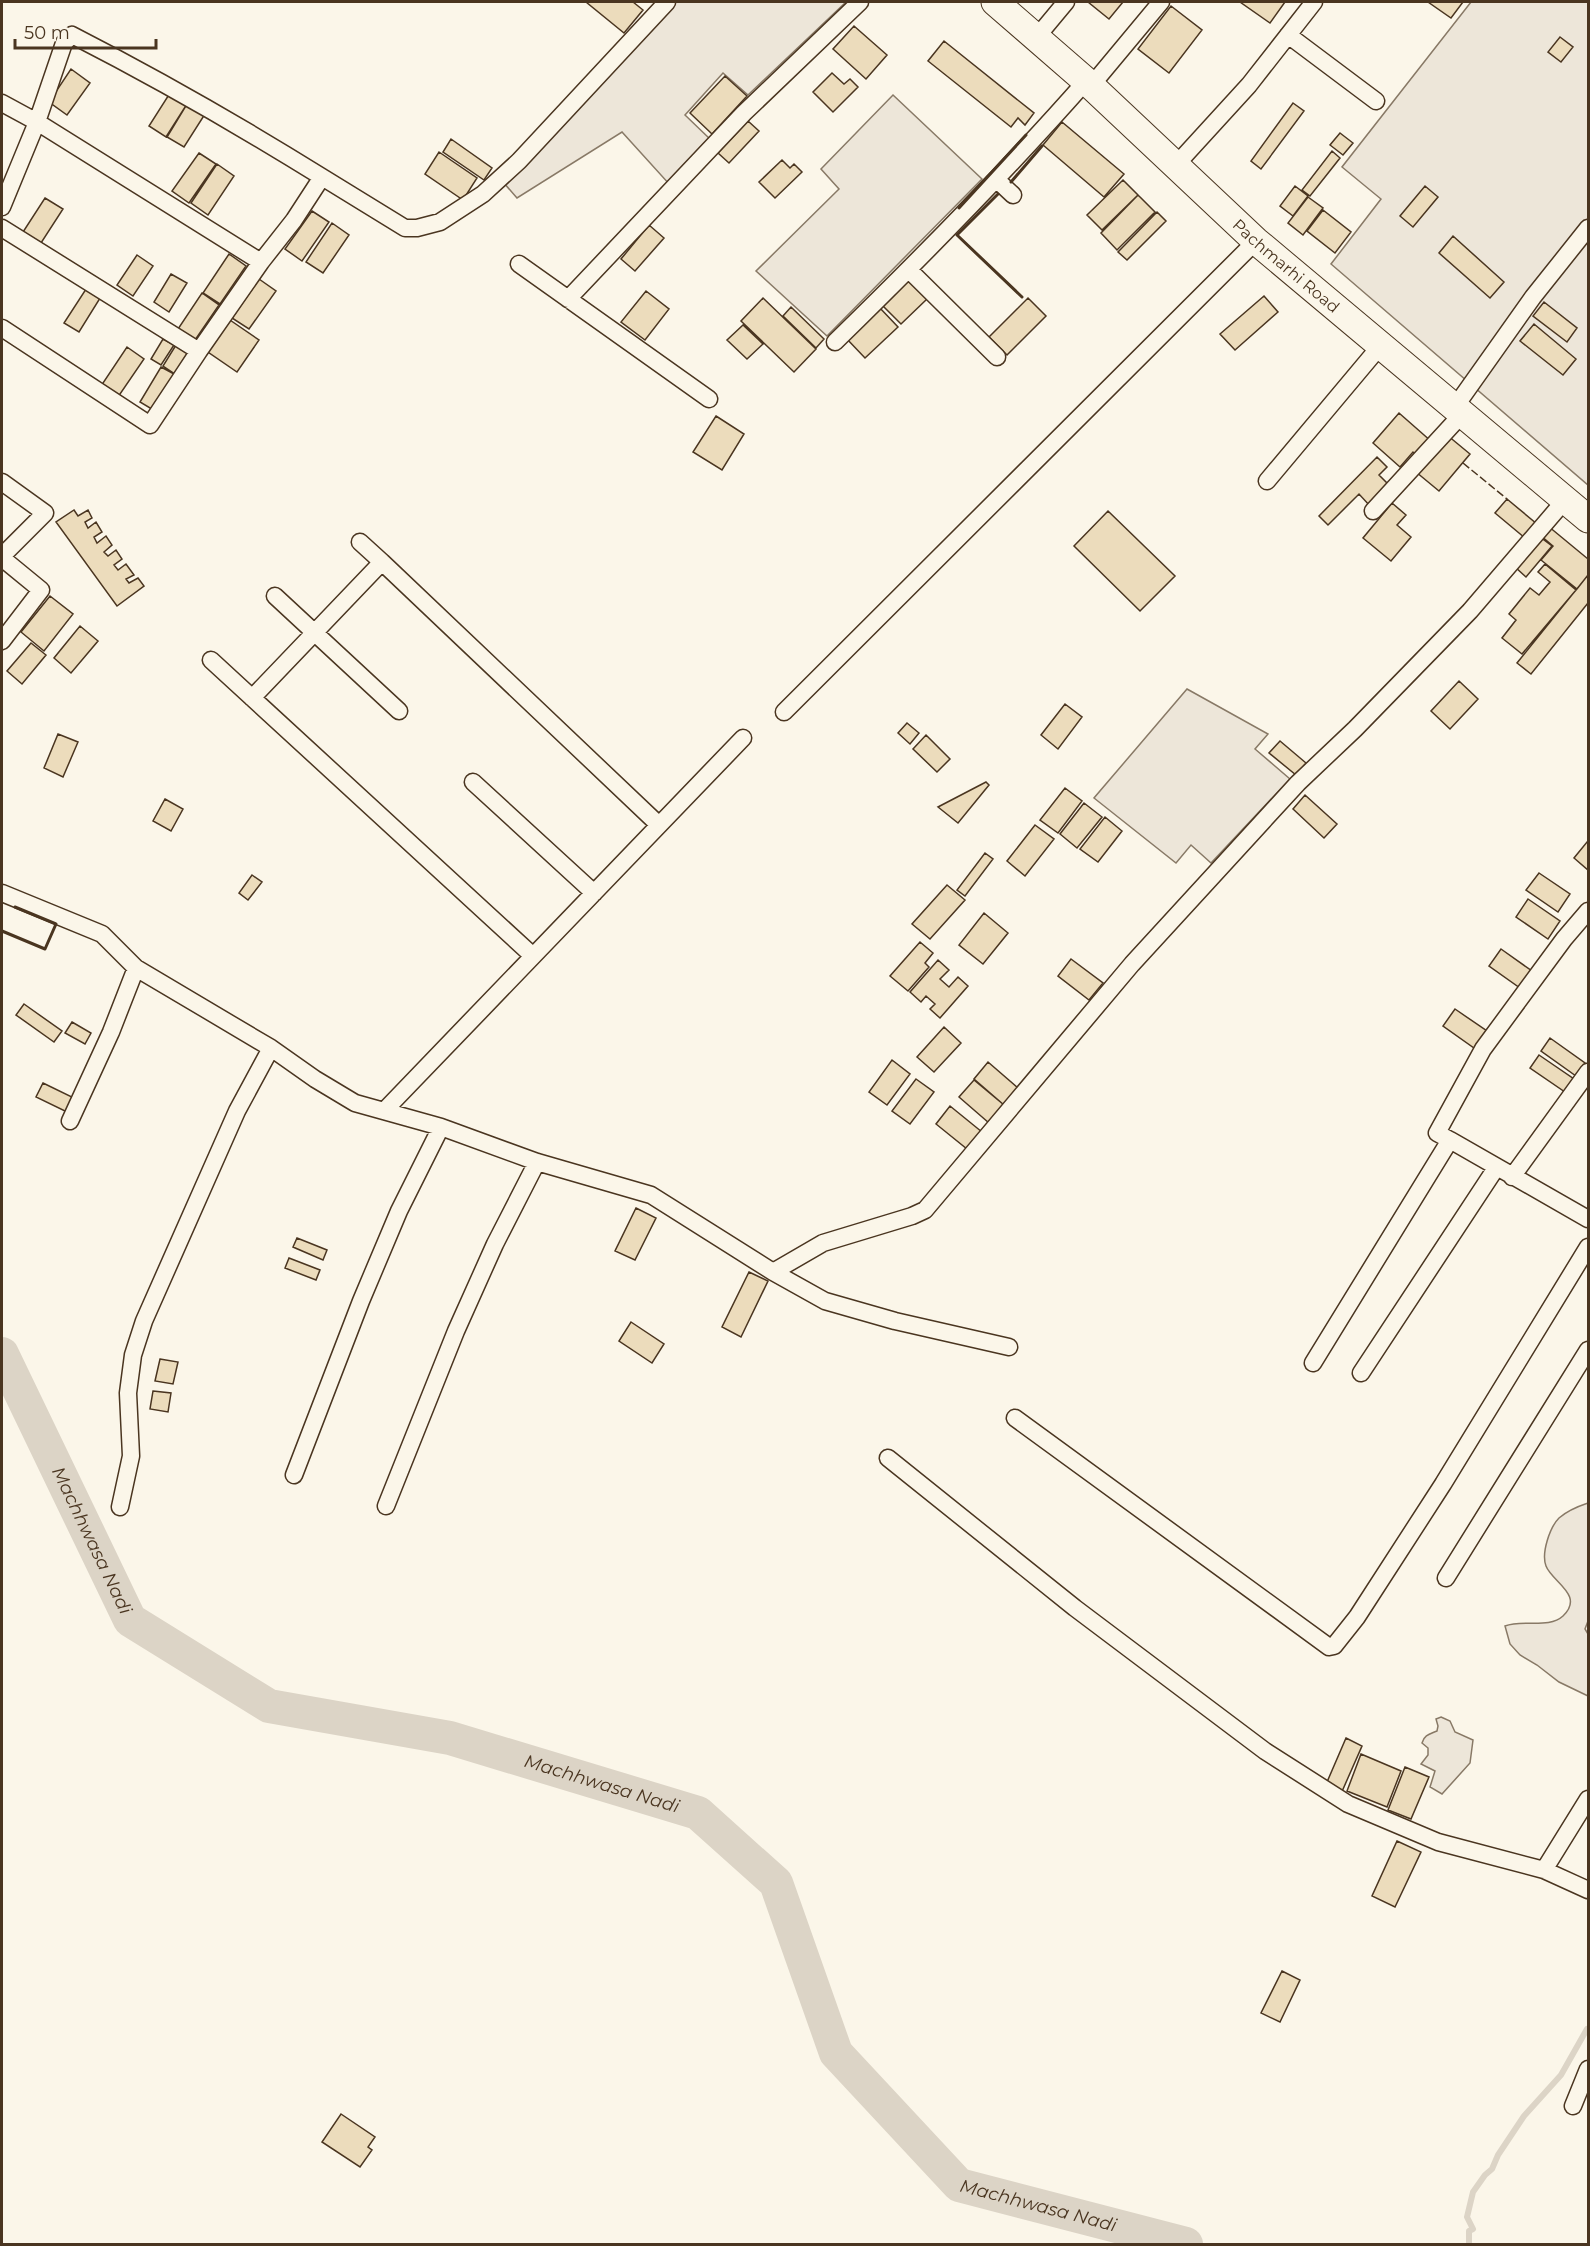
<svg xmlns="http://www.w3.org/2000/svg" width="1590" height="2246" viewBox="0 0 1590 2246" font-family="Montserrat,sans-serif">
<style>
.green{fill:#ede6d9;stroke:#887966;stroke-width:1.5}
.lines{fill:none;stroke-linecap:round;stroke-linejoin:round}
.stream{stroke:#dcd4c6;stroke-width:6}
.river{stroke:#dcd4c6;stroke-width:34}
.building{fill:#ecdcbc;stroke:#4a3520;stroke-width:1.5}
.minor-casing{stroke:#4a3520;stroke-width:19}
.primary-casing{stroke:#4a3520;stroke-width:29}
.minor{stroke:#fbf6e9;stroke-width:16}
.primary{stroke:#fbf6e9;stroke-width:27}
.fence{stroke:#4a3520;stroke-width:1.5;stroke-dasharray:8 3;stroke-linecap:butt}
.wall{stroke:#4a3520;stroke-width:3}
.labels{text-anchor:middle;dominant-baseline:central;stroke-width:4.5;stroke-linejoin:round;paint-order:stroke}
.street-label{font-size:16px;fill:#4a3520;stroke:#fbf6e9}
.water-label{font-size:18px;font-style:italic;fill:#4a3520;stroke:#fbf6e9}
</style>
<rect width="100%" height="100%" fill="#fbf6e9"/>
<!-- green -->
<path class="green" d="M672,2H846L748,95L723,73L685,115L711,140L670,185L622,132L517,198L503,182Z
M1471,2H1588V485L1331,264L1381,199L1342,167Z
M893,95L982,179L827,336L756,271L839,189L821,169Z
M1187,689L1268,734L1255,749L1290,779L1211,863L1191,845L1176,863L1094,798Z
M1588,1503V1621L1585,1629L1588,1634V1696L1559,1682L1537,1665L1520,1655L1510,1644L1505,1626C1523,1619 1549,1629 1563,1616C1585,1595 1552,1582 1546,1566C1541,1553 1550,1527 1559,1518C1567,1511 1579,1506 1588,1503Z
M1441,1717L1450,1721L1455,1732L1473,1740L1470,1763L1442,1794L1430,1787L1435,1771L1421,1764L1428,1755V1748L1422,1743C1424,1735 1430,1734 1437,1731L1438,1726L1436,1719Z"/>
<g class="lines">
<!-- stream -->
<path class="stream" d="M1469,2244V2231L1473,2229L1467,2217L1473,2192L1485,2175L1492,2169L1498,2155L1524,2116L1561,2075L1587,2029"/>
<!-- river -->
<path class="river" id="s1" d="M2,1354L130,1620L269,1706L450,1738L698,1813L776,1883L836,2053L959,2185L1186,2244"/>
</g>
<!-- building -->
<path class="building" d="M586,2H633L643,10L624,33Z
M1088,2H1123L1109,19Z
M1240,2H1285L1270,23Z
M1428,2H1463L1451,18Z
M1171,6L1202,30L1169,73L1138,49Z
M854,26L887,55L866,79L833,49Z
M1560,37L1573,47L1561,62L1548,52Z
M944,41L1034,113L1025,125L1018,118L1011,127L928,61Z
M71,69L90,83L67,115L49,102Z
M832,73L844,84L850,79L858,87L833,112L813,92Z
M725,76L747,96L712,134L690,113Z
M170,93L187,104L166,137L149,126Z
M1293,103L1304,111L1261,169L1251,161Z
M187,104L205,114L184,147L167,137Z
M748,121L759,131L729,163L718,153Z
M1062,122L1124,174L1104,197L1043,145Z
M1340,133L1353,143L1343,155L1330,145Z
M451,139L492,168L484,180L443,152Z
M1332,151L1340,158L1310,196L1302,190Z
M439,152L477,178L463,200L425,174Z
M199,153L216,164L189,203L172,191Z
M782,160L790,168L794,164L802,172L775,198L759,182Z
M217,164L234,176L208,215L191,203Z
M1123,180L1138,195L1102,230L1087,215Z
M1295,186L1308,196L1293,216L1280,206Z
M1425,186L1438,197L1413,227L1400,216Z
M1138,195L1155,212L1117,250L1101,233Z
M1308,197L1323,208L1303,235L1288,223Z
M45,198L63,209L41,243L23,232Z
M1323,210L1351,232L1335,253L1307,231Z
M312,211L329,222L302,261L285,249Z
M1157,212L1166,221L1127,260L1118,252Z
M332,223L349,235L323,273L306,262Z
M649,225L664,238L635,271L621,259Z
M1453,236L1504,282L1490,298L1439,253Z
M229,254L246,266L220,304L203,293Z
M137,255L153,266L133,296L117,285Z
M171,274L187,283L169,312L154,302Z
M259,279L276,291L249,329L232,318Z
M908,279L927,299L901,324L882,305Z
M88,286L102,295L79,332L64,323Z
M646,291L669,309L645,340L621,322Z
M202,293L219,305L193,343L176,332Z
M1264,296L1278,312L1235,350L1220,334Z
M763,298L816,349L794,372L741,321Z
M1028,298L1046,316L1007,355L989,337Z
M1544,302L1577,328L1567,342L1533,316Z
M791,307L824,339L816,348L783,316Z
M879,307L898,327L865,358L846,338Z
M227,318L259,340L237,372L205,350Z
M1534,324L1576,359L1563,375L1520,341Z
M743,325L763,344L747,359L727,340Z
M163,339L174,345L161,365L151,359Z
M176,345L188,352L175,374L163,366Z
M127,347L144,359L118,397L101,386Z
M161,367L176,375L155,411L140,402Z
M1399,413L1432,442L1418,457L1413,452L1400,467L1373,443Z
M716,416L744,434L722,470L693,452Z
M1447,435L1470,454L1439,491L1416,472Z
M1377,457L1387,467L1379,475L1390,486L1370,506L1359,494L1328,525L1319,516Z
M1507,499L1537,524L1525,538L1495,513Z
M1392,503L1406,515L1397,525L1411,537L1391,561L1363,538Z
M74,510L78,516L88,510L92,518L85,522L88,528L96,522L102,532L94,537L97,543L106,536L112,545L104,552L108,556L116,550L122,559L114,565L118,570L126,564L134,575L126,579L129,583L138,578L144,586L117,606L56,522Z
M1108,511L1175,576L1140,611L1074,546Z
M1548,526L1588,559V575L1577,589L1541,560L1553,546L1540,535Z
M1540,537L1552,546L1526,577L1515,567Z
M1545,564L1576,590L1522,654L1502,638L1516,620L1509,614L1530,588L1539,595L1550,582L1538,572Z
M1588,575V603L1531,674L1517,663Z
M50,596L73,614L44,651L21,632Z
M80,626L98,641L71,673L54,658Z
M31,643L46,655L22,684L7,671Z
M1459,681L1478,699L1450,729L1431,711Z
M1065,704L1082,717L1058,749L1041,735Z
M907,723L919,733L910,744L898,733Z
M58,734L78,742L63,777L44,768Z
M926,735L950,759L937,772L913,749Z
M1280,741L1306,763L1296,775L1269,753Z
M986,782L989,785L958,823L938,807Z
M1065,788L1082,801L1058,833L1040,820Z
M1305,795L1337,824L1324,838L1293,809Z
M165,799L183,809L171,831L153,821Z
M1084,803L1102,817L1077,848L1060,834Z
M1105,817L1122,831L1098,862L1080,849Z
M1035,825L1054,839L1025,876L1007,861Z
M1587,842L1588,843V870L1574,858Z
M985,853L993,859L965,896L957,890Z
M1539,873L1570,894L1558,912L1526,890Z
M252,875L262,882L248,900L239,893Z
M947,885L965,900L930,939L912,924Z
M1528,899L1560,921L1548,939L1516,917Z
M984,913L1008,933L983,964L959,945Z
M920,942L933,953L925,963L929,967L908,991L890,976Z
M1501,949L1532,971L1520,988L1489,966Z
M1071,959L1103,983L1089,1000L1058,976Z
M938,960L949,970L940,979L949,987L958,977L968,986L940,1018L930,1009L935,1004L926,996L921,1002L910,992Z
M24,1004L62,1031L54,1042L16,1015Z
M1455,1009L1487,1031L1474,1048L1443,1026Z
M72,1022L91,1033L85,1044L65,1033Z
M944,1027L961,1043L934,1072L917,1057Z
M1550,1038L1585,1063L1576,1076L1541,1051Z
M1539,1055L1574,1079L1565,1092L1530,1068Z
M892,1060L910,1074L887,1105L869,1092Z
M988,1062L1018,1088L1004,1105L974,1079Z
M916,1079L934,1092L910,1124L892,1111Z
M974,1080L1004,1105L989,1123L959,1097Z
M43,1083L74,1098L67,1112L36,1097Z
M950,1106L982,1132L967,1149L936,1124Z
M636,1208L656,1218L635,1260L615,1251Z
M297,1238L327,1250L323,1260L293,1247Z
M289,1258L320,1270L316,1280L285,1268Z
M749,1272L768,1281L741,1337L722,1327Z
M631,1322L664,1344L652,1363L619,1341Z
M160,1359L178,1362L173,1384L155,1381Z
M153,1391L171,1393L168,1412L150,1409Z
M1346,1738L1362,1746L1340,1796L1324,1789Z
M1361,1754L1401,1771L1387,1807L1347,1791Z
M1405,1767L1429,1777L1411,1819L1388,1810Z
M1397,1841L1421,1852L1395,1907L1372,1896Z
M1282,1971L1300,1980L1280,2022L1261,2013Z
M341,2114L375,2137L368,2147L372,2150L360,2167L322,2142Z"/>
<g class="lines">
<defs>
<path id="minor" d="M1288,35L1376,101
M1036,38L1066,2
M1091,86L1161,2
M2,103L37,122L64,43L72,35C158,79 240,126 322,177
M1175,166L1249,85L1314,2
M997,180L1013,195
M2,207L37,122L261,262L294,220L322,177L405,228H417L440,222L483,194L519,161L667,2
M2,228L199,351L150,425L2,328
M519,264L709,399
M909,270L997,357
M568,299L744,113L860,2
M835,342C921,258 1006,172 1086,81
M199,351L261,262
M1455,407L1533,297L1588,228
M1267,481L1381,345
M2,482L45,513L2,556
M1373,511L1463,413
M2,558L41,590L2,641
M382,562L659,825
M275,596L399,711
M211,660L533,956
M252,698L382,562L360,542
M784,712L1256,241
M473,782L594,893
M2,893L102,934L136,968L271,1048L315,1079L355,1103L441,1127L537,1162L651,1195L773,1272L825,1301L895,1321L1009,1347
M384,1111L743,738
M70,1121L111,1032L136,968
M1450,1140L1437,1133L1483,1049L1564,939L1588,911
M1512,1177L1588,1072
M773,1272L823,1243L912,1216L925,1210L1132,964L1298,783L1355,729L1470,611L1566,499
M1313,1363L1450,1140L1588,1219
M1361,1373L1496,1168
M1015,1418L1329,1647L1334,1646L1357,1617L1443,1484L1588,1247
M888,1458L1075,1608L1265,1751L1348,1804L1438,1842L1544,1870L1588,1890
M294,1475L361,1301L399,1211L441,1127
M386,1506L456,1331L495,1244L537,1162
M120,1507L131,1456L128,1393L133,1355L144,1321L237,1111L271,1048
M1446,1578L1588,1350
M1544,1870L1588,1799
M1573,2106L1588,2069"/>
<g id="primary">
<path id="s2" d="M995,2L1086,81L1256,241L1588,519"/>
</g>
</defs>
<!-- minor casing -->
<use href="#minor" class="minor-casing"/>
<!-- primary casing -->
<use href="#primary" class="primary-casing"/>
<!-- minor -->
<use href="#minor" class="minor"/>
<!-- primary -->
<use href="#primary" class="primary"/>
<!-- fence -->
<path class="fence" d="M1463,463L1507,499"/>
<!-- wall -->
<path class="wall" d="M1011,182L1042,146
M998,194L957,235L1022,297
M959,208L1026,135
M2,931L45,949L56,924L15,907"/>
</g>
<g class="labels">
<!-- street labels -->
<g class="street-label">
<text stroke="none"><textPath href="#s2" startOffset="393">Pachmarhi Road</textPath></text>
</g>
<!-- water labels -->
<g class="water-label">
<text stroke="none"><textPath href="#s1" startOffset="207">Machhwasa Nadi</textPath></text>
<text stroke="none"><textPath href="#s1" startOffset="801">Machhwasa Nadi</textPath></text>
<text stroke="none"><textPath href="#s1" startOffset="1449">Machhwasa Nadi</textPath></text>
</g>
</g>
<!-- border -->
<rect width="1590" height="2246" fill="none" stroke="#4a3520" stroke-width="6"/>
<!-- scale -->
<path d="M15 39v9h141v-9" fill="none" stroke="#4a3520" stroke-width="3"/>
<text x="24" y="39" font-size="18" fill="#4a3520" stroke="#fbf6e9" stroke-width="4.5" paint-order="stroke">50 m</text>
</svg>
